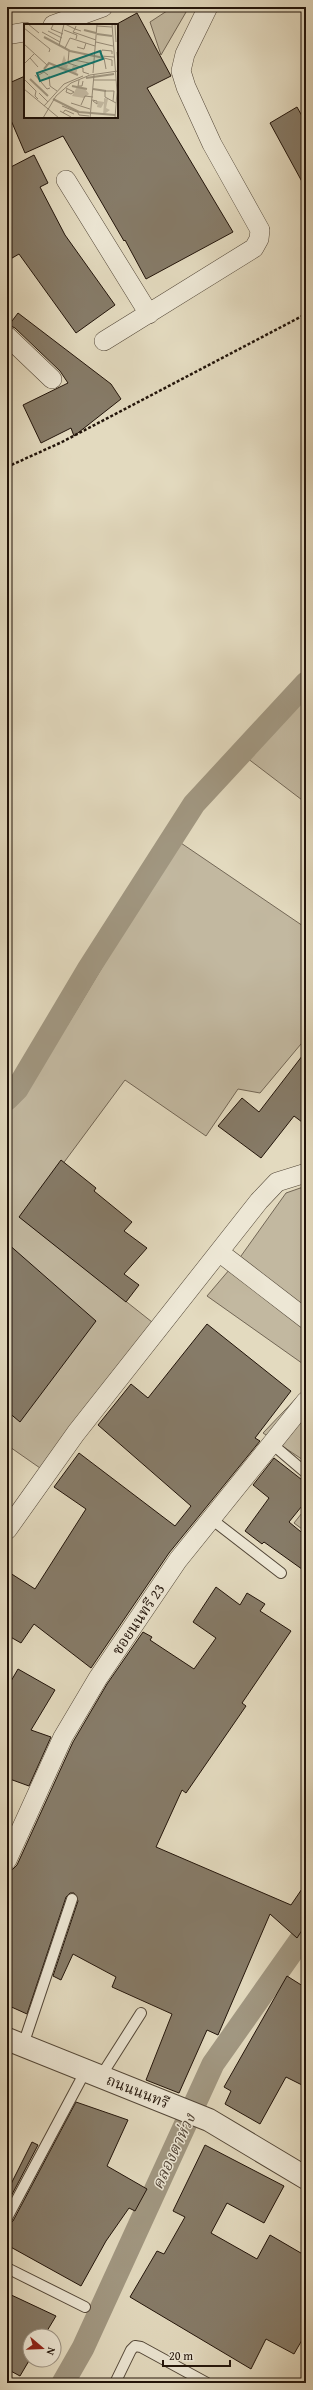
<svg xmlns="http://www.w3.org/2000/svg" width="313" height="2390" viewBox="0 0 313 2390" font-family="'Gentium Book Plus','Noto Serif Thai',serif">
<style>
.green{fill:#c2b8a0;stroke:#726655}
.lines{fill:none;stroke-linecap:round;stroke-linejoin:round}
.canal{stroke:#a19781;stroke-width:23}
.building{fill:#867b68;stroke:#22140a}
.service-casing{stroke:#524637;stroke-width:12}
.minor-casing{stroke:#524637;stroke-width:20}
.tertiary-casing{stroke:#524637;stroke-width:24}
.path{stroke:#22140a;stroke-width:2.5;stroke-dasharray:3 2;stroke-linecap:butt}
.service{stroke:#ede7d5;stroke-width:10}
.minor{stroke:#ede7d5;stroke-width:19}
.tertiary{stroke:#ede7d5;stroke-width:22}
.labels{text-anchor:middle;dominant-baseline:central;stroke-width:3;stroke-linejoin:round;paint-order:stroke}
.street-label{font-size:15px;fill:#22140a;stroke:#ede7d5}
.water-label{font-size:16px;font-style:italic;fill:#55483a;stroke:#ede7d5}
.inset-river{fill:none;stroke:#a19781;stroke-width:2}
.inset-road{fill:none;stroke:#968b77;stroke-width:1}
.view{fill:#0f766e;fill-opacity:0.15;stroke:#0f766e;stroke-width:2}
.inset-edge{fill:none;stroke:#22140a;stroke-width:2}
</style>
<rect width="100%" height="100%" fill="#e3dabf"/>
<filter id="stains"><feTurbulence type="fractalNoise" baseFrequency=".005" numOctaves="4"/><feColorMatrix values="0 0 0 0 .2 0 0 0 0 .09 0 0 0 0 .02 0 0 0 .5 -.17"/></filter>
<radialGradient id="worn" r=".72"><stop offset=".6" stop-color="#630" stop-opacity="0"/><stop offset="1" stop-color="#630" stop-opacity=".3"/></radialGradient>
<!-- green -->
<path class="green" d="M173,7H189L161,55L150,22Z
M306,694V803L247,758Z
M178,841L306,928V1038L260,1093L238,1089L206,1136L125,1080L22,1219L152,1322L40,1468L7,1445V1108L68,1024Z
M306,1186V1366L207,1296L241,1256L286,1193Z
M306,1388V1462L263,1433Z
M306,1508V1532L294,1523Z"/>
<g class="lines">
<!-- canal -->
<path class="canal" d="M7,1099L17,1089L89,968L194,804L306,683
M63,2383L83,2348L213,2064L306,1932"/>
</g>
<!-- building -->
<path class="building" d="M137,13L171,76L147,88L233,232L146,279L125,240L124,241L63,136L25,153L7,111V84L25,76V117H117V24Z
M297,107L306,123V189L270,123Z
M34,155L48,183L40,187L65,235L115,305L76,333L19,254L7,261V169Z
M18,313L111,384L121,399L74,436L71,428L41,443L23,405L68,383L60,371L15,328L9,325Z
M306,1051V1125L294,1116L261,1158L218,1126L242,1098L259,1112Z
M61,1160L96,1188L94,1191L132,1222L124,1231L147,1248L124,1274L139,1285L126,1302L19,1217Z
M7,1243L96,1321L20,1422L7,1411Z
M207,1324L291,1391L255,1438L260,1441L169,1553L91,1668L34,1624L21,1643L7,1635V1571L35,1589L86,1509L54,1487L79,1453L175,1526L191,1506L98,1425L131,1384L148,1398Z
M274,1458L306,1483V1501L289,1522L306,1536V1572L264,1542L262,1544L245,1531L269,1498L253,1485Z
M216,1587L240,1605L247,1593L265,1604L260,1611L291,1631L242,1703L246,1706L186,1793L182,1790L156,1847L291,1905L306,1883V1924L297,1938L270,1914L218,2035L207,2030L179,2093L146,2080L172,2014L112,1987L116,1977L73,1954L61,1980L53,1976L78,1901L74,1893H70L66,1897L27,2014L7,2005V1871L13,1869L17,1865L73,1742L107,1684L143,1632L152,1637L150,1640L194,1669L216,1638L193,1622Z
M18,1669L55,1690L31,1730L51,1737L29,1786L7,1778V1688Z
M287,1976L306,1988V2087L286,2077L260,2124L225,2104L231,2091L224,2087Z
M76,2102L128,2120L107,2166L147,2189L135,2211L129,2208L106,2241L81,2286L7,2245V2224L13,2221Z
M32,2142L38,2145L7,2204V2192Z
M205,2145L284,2186L264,2223L227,2203L211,2233L257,2259L270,2235L306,2256V2333L294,2354L266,2339L251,2369L130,2297L157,2251L164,2254L185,2217L173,2211Z
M7,2293L56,2316L44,2336H30V2359L20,2376L7,2369Z"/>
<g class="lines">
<defs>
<path id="service" d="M272,1444L306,1473
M210,1518L281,1573
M23,2045L72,1899
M101,2076L141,2013
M7,2218L86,2070
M7,2268L85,2307
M115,2383L131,2350L135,2346L141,2347L207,2383"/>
<path id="minor" d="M53,25L103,7
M7,35L25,32
M66,180L149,314
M7,336L52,379
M104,341L254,248L259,239L260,230L212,144L186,87L181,71L185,54L208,7
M219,1252L306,1319
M7,1530L76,1433L259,1201L277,1182L306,1173
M7,1860L63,1737L98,1678L178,1560L306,1401"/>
<path id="tertiary" d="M7,2039L209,2120L306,2178"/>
</defs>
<!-- service casing -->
<use href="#service" class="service-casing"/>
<!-- minor casing -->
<use href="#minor" class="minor-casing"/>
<!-- tertiary casing -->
<use href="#tertiary" class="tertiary-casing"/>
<!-- path -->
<path class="path" d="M306,214V215
M7,467L62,442L306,314"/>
<!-- service -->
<use href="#service" class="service"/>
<!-- minor -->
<use href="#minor" class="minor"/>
<!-- tertiary -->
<use href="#tertiary" class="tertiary"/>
</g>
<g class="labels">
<!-- street labels -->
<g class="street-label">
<text transform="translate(138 1619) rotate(-56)">ซอยนนทรี 23</text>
<text transform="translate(138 2091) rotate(22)">ถนนนนทรี</text>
</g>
<!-- water labels -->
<g class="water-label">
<text transform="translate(173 2151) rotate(-65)">คลองตาห่วง</text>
</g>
</g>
<!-- overview -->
<g transform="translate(24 24)">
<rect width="94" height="94" fill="#e3dabf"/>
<path d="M40,31L42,37L40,39L44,41L43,44L48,45L49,41L54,43L52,50L36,45ZM53,63L61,65L65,70L60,74L48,72ZM80,74L84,75L82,84L86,86L79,91L80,79L77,84L73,83L74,77L80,78Z" fill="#c2b8a0"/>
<path class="inset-river" d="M60,6L72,9M73,10L88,12M20,13L46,27L80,34M20,45L25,39L54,51M62,54L90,50M6,55L24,72M48,62L63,65M69,65L82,67M29,75L55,88L91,91"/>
<path class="inset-road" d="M4,0L15,9M41,0L51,5L52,2M88,0L93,68L91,94M91,0L92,18M29,1L27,5L39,10M73,2L88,3M0,4L26,25L25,28M40,6L53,11L52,15M24,7L38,14M57,7L51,5L49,8L72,16M18,8L36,18M72,18L89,22M0,20L23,41M35,22L40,0M53,23L60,25L62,19M41,24L46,14L71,22M45,27L44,39L59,44V48L65,50M93,28L94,42M77,29V32L90,33M77,29L78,26L88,27V30M6,34L14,43M50,36L70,40M0,40L10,30M82,45L80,34L88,36V42M69,49L73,0M11,51L23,65L26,64M13,52L20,48L24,51M25,52L26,62L33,67M0,55L12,67L11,72L14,75M55,56L54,62H58L59,57M70,56H92M42,64L50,68L47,70L42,68L43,65M0,65L35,94M15,69L24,78M68,76L73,77V80L69,77M89,77L90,67H81V73L92,79M47,79L66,85M57,81L61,72L69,73M20,82L40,60L59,52M38,82L53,88M36,87L47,93M53,87L55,91L65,92M39,89L41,86L50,90M19,94L32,72L47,59L66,51L94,47M66,94L70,51"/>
<path class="view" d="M76,27L79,35L16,57L13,49Z"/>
<rect width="94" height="94" class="inset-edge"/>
</g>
<!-- margin -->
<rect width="313" height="2390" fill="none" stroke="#e3dabf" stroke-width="24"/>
<rect x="8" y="8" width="297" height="2374" fill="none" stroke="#22140a" stroke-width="2"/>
<rect x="12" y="12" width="289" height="2366" fill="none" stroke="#22140a"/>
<!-- north arrow -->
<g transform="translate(42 2348) rotate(109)"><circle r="19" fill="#ede7d5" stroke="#9c9384"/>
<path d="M0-3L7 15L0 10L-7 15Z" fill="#8f2418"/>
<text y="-6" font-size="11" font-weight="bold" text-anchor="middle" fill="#22140a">N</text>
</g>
<!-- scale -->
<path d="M163 2360v6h67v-6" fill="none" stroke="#22140a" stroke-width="2"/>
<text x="169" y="2360" font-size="12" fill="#22140a" stroke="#ede7d5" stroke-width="3" paint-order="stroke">20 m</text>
<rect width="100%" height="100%" filter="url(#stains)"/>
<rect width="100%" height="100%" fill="url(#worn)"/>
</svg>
